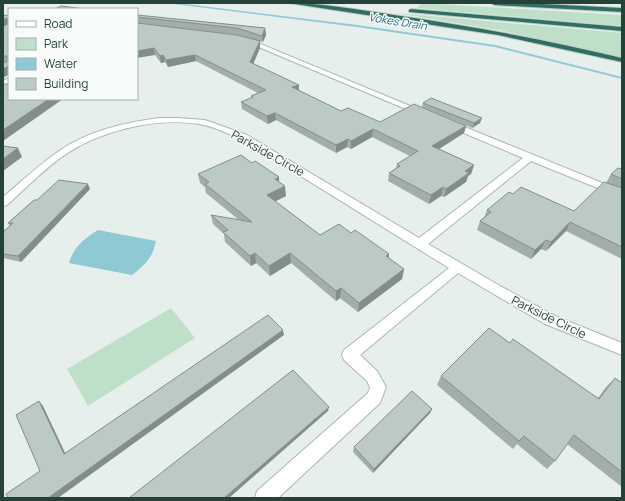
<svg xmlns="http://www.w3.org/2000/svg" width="625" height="501" viewBox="0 0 625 501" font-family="Manrope,sans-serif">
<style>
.green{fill:#bfe0c8}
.water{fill:#8ec9d4}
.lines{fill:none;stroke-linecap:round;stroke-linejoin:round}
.stream{fill:#8ec9d4;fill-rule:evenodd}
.minor-casing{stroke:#a8b8b2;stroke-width:2}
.motorway-casing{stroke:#c2cac8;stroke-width:2}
.minor{fill:#fff;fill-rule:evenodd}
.motorway{fill:#2f6f62;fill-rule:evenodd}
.wall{fill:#a1aea9}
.shaded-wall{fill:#838d89}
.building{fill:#bbcac4;stroke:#838d89}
.labels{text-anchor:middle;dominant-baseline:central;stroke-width:3;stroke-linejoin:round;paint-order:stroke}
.far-water-label{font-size:11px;font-style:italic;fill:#1c6f80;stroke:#f7fbf9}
.street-label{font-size:12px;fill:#24423a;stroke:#f7fbf9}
</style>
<rect width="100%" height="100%" fill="#e6efeb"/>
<!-- green -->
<path class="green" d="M422,3L622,15V26L417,8Z
M396,13L622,33V57L499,30Z
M171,308L195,338L88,406L67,369Z"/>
<!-- water -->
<path class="water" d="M98,230L156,241C153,257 145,265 132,275L69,263C74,246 84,239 98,230Z"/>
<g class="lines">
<!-- stream -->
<path class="stream" d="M166,3H177L357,25L495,45L622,77V79L495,47L357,27Z"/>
<defs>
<path id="minor" d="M242,38H246L427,113L426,115H420L242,40Z
M9,78V83L3,86V81Z
M160,118H177L205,120L247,135L419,238L523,158L447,126L446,124L447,122L450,121L622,191V198L531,161L428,244L502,287L555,316L622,343V355L545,324L458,273L360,355L377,371L386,387L380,403L278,498H255L257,491L368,393L370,387L367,381L344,360L342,355L344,350L449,268L241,139C229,134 217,128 204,125C162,116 105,129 69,152C46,167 27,187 7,205L3,206V197C22,181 41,163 62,149C91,130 127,122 160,118Z"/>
<path id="motorway" d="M288,3C324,3 359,10 394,15C471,26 547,40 622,58V62L498,35Z
M491,3H523L622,8V12L494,5Z
M411,9L622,27V31L409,12V10Z"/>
</defs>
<!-- minor casing -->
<use href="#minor" class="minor-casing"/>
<!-- motorway casing -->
<use href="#motorway" class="motorway-casing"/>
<!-- minor -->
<use href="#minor" class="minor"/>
<!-- motorway -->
<use href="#motorway" class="motorway"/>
</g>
<!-- wall -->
<path class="wall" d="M137,15L265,28L266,35L263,42L238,35L137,23Z
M3,16H9V74L3,78Z
M137,23L260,48L253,64L299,91L341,111L380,122L466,126L464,133L439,149L474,165L471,174L468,176L466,182L444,197L441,196L429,204L388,181L389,173L396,168L397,164L410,156L372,137L351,149L347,147L336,153L276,120L268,124L242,109L241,102L251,98V96L258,93L196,61L168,67L165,62L161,63L155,55Z
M423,103L480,123L472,128L422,107Z
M622,169V259L566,231L546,251L541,249L531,259L477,230L480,221L484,218L487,210L513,194L574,211L606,183L611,174Z
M198,174L279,182L286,196L275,201L320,235L351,233L389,254V259L404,269L402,279L358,312L340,298L336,301L291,263L270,276L256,263L251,266L225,242L224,234L213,224L211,215L239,220L206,193L205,187L200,183Z
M90,189L21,262L3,258V232L10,226L8,223L37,200Z
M510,343L598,398L606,387L615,378L622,383V487L567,444L555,461L547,469L517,444L513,449L437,385L441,376Z
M432,409L430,413L373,473L353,452L354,447Z"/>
<!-- shaded-wall -->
<path class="shaded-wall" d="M7,18L9,24L3,27V20Z
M265,28L266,35L263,42L262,36Z
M260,41V48L251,69L250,62Z
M154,48L155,55L137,58V51Z
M163,55L165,62L161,63L160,56Z
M195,55L196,61L168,67L166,60Z
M9,66V74L3,78V69Z
M299,85V92L292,87Z
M49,99H63L3,141V130Z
M275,113L276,120L268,124L267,116Z
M482,118L480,123L472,128L474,123Z
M466,126L464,133L431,154L432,146Z
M373,129L372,137L351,149V141Z
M348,139L347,147L336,153V145Z
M18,148L22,157L3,171V159Z
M474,165L471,174L468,176L466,182L444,197L446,189L465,171Z
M279,177V187L275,179Z
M88,184L90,189L21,262L18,256Z
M285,186L286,196L268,205L267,195Z
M443,187L441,196L429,204L431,195Z
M570,222L566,231L546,251L551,242Z
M546,240L541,249L531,259L535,250Z
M255,253L256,263L251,266L250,256Z
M290,253L291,263L270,276L269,266Z
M389,254L388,264L386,256Z
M404,269L402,279L358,312L359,303Z
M341,288L340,298L336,301V291Z
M283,330L284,335L58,498H48Z
M39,401L43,406L68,459L64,454Z
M329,407L328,411L229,498H224Z
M432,409L430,413L373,473L374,469Z"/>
<!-- building -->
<path class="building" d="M61,6L84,9H55Z
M5,15L9,16V66L3,69V62H7V56H3V26L8,24L7,18L3,20V16Z
M137,15L265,28L262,36L237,28L137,17Z
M137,23L237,35L260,41L250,62L299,85L292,87L341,111L348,108L380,122L414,104L466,126L432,146L474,165L465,171L469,173L446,189L443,187L431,195L389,173L400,166L397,164L418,151L373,129L351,141L348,139L336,145L275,113L267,116L241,102L253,97L251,96L266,90L195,55L166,60L163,55L160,56L154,48L137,51Z
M3,84H9V99H49L3,130Z
M431,98L482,118L474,123L423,103Z
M3,146L18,148L3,159Z
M241,155L252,163L255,161L279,177L275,179L285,186L267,195L320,235L339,224L351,233L355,230L389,254L386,256L404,269L359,303L341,288L336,291L290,253L269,266L255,253L250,256L223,232L228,230L211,215L252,222L205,184L209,182L198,174Z
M618,168L622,169V179L611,174Z
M59,180L88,184L18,256L3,254V232L13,223H8L34,200H37Z
M604,182L622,188V247L570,222L551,242L546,240L535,250L480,221L491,212L487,210L509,192L513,194L521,187L574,211Z
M268,315L283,330L48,498H8L6,494L40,471L16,415L39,401L64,454Z
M489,328L510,343L513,339L599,399L615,378L622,383V472L574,435L555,461L524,436L519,441L441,376Z
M293,370L329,407L224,498H129Z
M412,391L432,409L374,469L354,447Z"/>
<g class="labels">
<!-- far-water labels -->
<g class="far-water-label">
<text transform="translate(398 21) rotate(9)">Vokes Drain</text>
</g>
<!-- street labels -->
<g class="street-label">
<text transform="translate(268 153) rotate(29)">Parkside Circle</text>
<text transform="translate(549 317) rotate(26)">Parkside Circle</text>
</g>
</g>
<!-- border -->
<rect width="625" height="501" fill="none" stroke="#24423a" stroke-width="8"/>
<!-- legend -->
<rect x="8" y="8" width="130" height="92" fill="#f7fbf9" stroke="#a3b1ad"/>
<rect x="16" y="21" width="20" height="6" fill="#ffffff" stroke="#a3b1ad"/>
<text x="44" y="28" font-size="12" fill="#24423a">Road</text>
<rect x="16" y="38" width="20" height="12" fill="#bfe0c8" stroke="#a3b1ad"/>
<text x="44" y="48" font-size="12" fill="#24423a">Park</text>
<rect x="16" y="58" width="20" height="12" fill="#8ec9d4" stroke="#a3b1ad"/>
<text x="44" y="68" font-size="12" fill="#24423a">Water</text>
<rect x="16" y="78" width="20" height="12" fill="#bbcac4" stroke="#a3b1ad"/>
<text x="44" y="88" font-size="12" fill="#24423a">Building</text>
</svg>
